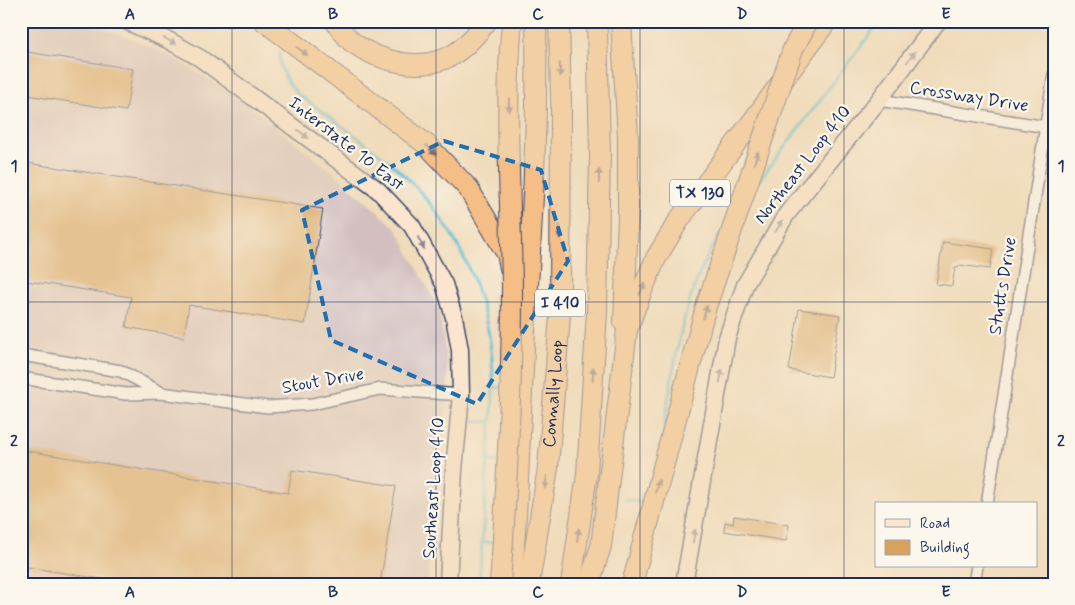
<svg xmlns="http://www.w3.org/2000/svg" width="1075" height="605" viewBox="0 0 1075 605" font-family="Mynerve,sans-serif">
<style>
.industrial{fill:#d2bfc0}
.lines{fill:none;stroke-linecap:round;stroke-linejoin:round}
.stream{stroke:#53bbd1;stroke-width:3}
.building{fill:#d7a25d}
.street-casing{stroke:#3b496c;stroke-width:14}
.secondary-casing{stroke:#3b496c;stroke-width:19}
.highway-casing{stroke:#3b496c;stroke-width:22}
.street{stroke:#fff;stroke-width:11}
.secondary{stroke:#fbe5cf;stroke-width:16}
.highway{stroke:#f6be87;stroke-width:20}
.highway-bridge-casing{stroke:#3b496c;stroke-width:22;stroke-linecap:butt}
.highway-bridge{stroke:#f6be87;stroke-width:20}
.oneway{fill:#8b8a96}
.oneway2{fill:#7e6f70}
.marked{fill:none;stroke:#1f6fb2;stroke-width:4;stroke-dasharray:10 6;stroke-linejoin:round}
.grid{fill:none;stroke:#1b2f5e;stroke-width:1;stroke-opacity:0.55}
.labels{text-anchor:middle;dominant-baseline:central;stroke-width:4.5;stroke-linejoin:round;paint-order:stroke}
.shield{fill:#fbf7ec;stroke:#5e6b89;stroke-width:1}
.shield-label{font-size:16px;font-weight:bold;fill:#1b2f5e}
.street-label{font-size:18px;fill:#1b2f5e;stroke:#fbf7ec}
.neatline{fill:none;stroke:#1b2f5e;stroke-width:2}
.grid-label{font-size:16px;text-anchor:middle;font-weight:bold;fill:#1b2f5e}
</style>
<rect width="100%" height="100%" fill="#fbf7ec"/>
<filter id="ink" filterUnits="userSpaceOnUse"><feTurbulence type="fractalNoise" baseFrequency=".02" numOctaves="2"/><feDisplacementMap in="SourceGraphic" scale="10" xChannelSelector="R" yChannelSelector="G"/><feConvolveMatrix kernelMatrix="1 2 1 2 8 2 1 2 1" color-interpolation-filters="sRGB"/></filter>
<filter id="wash" filterUnits="userSpaceOnUse"><feTurbulence type="fractalNoise" baseFrequency=".0096" numOctaves="4" result="noise"/><feDisplacementMap in="SourceGraphic" scale="20" xChannelSelector="R" yChannelSelector="G"/><feGaussianBlur stdDeviation="1.12" result="paint"/><feColorMatrix in="noise" values="0 0 0 0 0 0 0 0 0 0 0 0 0 0 0 0 0 1.4 0 .05"/><feComposite in="paint" operator="in"/></filter>
<g filter="url(#wash)">
<rect width="100%" height="100%" fill="#f0dcbb"/>
<!-- industrial -->
<path class="industrial" d="M21,21H68L88,24L124,35L170,56L232,93L335,174L396,228L439,309L447,365L448,390L427,584H21Z"/>
<g class="lines">
<!-- stream -->
<path class="stream" d="M279,52C280,70 285,81 298,94C335,122 378,149 411,182C464,236 494,312 493,388C493,411 489,436 488,459C485,501 482,542 479,584
M758,182L880,21
M493,387L505,388
M466,420L490,422
M664,427C675,359 683,290 722,231
M488,461L500,462
M624,499L645,503
M483,542L496,543"/>
</g>
<g id="blocks">
<!-- building -->
<path class="building" d="M21,51L133,69L126,111L21,94Z
M21,162L323,209L305,324L189,305L184,337L126,327L131,297L21,280Z
M943,242L993,249L990,269L959,265L958,268H955L952,286L936,284Z
M799,309L840,315L830,377L789,370Z
M21,450L288,493L292,470L396,486L380,584H133L21,566Z
M734,516L789,525L786,541L724,531L725,522L733,524Z"/>
</g>
</g>
<g filter="url(#ink)">
<use href="#blocks" fill-opacity="0" stroke="#3b496c" stroke-width="1"/>
<g class="lines">
<defs>
<path id="street" d="M879,100L1053,128
M21,355L121,371L160,392
M21,378L126,394L161,393L268,407L312,404L380,389L461,395
M987,504L1054,74
M974,584L977,566"/>
<path id="secondary" d="M126,21L168,40L200,58L378,190L412,226L444,284L454,317L460,350L461,395L454,470L448,584
M684,584L727,338L745,285L786,215L879,100L938,21"/>
<g id="highway">
<path d="M264,21L427,145L468,188L507,254L510,268"/>
<path d="M335,21C340,28 346,37 352,42C379,62 420,72 451,56C465,48 477,34 487,21"/>
<path d="M621,21L628,137V214L624,323"/>
<path d="M511,584C519,500 520,415 525,331C532,228 538,125 536,21"/>
<path id="s1" d="M529,584L548,468L560,315L561,102L559,21"/>
<path d="M571,584L587,474L597,312L600,155L597,21"/>
<path d="M589,584L601,546L627,330L641,293L656,258L679,220L827,21"/>
</g>
</defs>
<!-- street casing -->
<use href="#street" class="street-casing"/>
<!-- secondary casing -->
<use href="#secondary" class="secondary-casing"/>
<!-- highway casing -->
<use href="#highway" class="highway-casing"/>
<!-- street -->
<use href="#street" class="street"/>
<!-- secondary -->
<use href="#secondary" class="secondary"/>
<!-- highway -->
<use href="#highway" class="highway"/>
<defs>
<path id="highway-bridge" d="M500,584C507,486 512,388 512,289C511,200 504,110 512,21
M632,584L705,310L793,49L808,21"/>
</defs>
<!-- highway-bridge casing -->
<use href="#highway-bridge" class="highway-bridge-casing"/>
<!-- highway-bridge -->
<use href="#highway-bridge" class="highway-bridge"/>
</g>
<!-- one-way arrows -->
<defs><path id="oneway-solid" d="M-6-.8H1V-3.2L6.5 0L1 3.2V.8H-6Z" transform="scale(1.25)"/></defs>
<g class="oneway">
<use href="#oneway-solid" transform="translate(170 41) rotate(28)"/>
<use href="#oneway-solid" transform="translate(911 57) rotate(-53)"/>
<use href="#oneway-solid" transform="translate(303 134) rotate(37)"/>
<use href="#oneway-solid" transform="translate(779 226) rotate(-59)"/>
<use href="#oneway-solid" transform="translate(421 243) rotate(62)"/>
<use href="#oneway-solid" transform="translate(721 376) rotate(-80)"/>
<use href="#oneway-solid" transform="translate(694 536) rotate(-80)"/>
</g>
<g class="oneway2">
<use href="#oneway-solid" transform="translate(302 51) rotate(37)"/>
<use href="#oneway-solid" transform="translate(560 70) rotate(89)"/>
<use href="#oneway-solid" transform="translate(509 105) rotate(90)"/>
<use href="#oneway-solid" transform="translate(431 150) rotate(45)"/>
<use href="#oneway-solid" transform="translate(756 158) rotate(-71)"/>
<use href="#oneway-solid" transform="translate(599 176) rotate(-89)"/>
<use href="#oneway-solid" transform="translate(560 232) rotate(90)"/>
<use href="#oneway-solid" transform="translate(642 289) rotate(-67)"/>
<use href="#oneway-solid" transform="translate(705 312) rotate(-74)"/>
<use href="#oneway-solid" transform="translate(593 374) rotate(-86)"/>
<use href="#oneway-solid" transform="translate(546 482) rotate(99)"/>
<use href="#oneway-solid" transform="translate(657 486) rotate(-75)"/>
<use href="#oneway-solid" transform="translate(578 535) rotate(-82)"/>
</g>
</g>
<!-- marked area -->
<path d="M0 0H1075V605H0ZM444,141L541,170L568,261L477,404L331,340L302,210Z" fill="#f0dcbb" fill-opacity=".55" fill-rule="evenodd"/>
<path class="marked" d="M444,141L541,170L568,261L477,404L331,340L302,210Z"/>
<!-- grid -->
<path class="grid" d="M232,21V584M436,21V584M640,21V584M844,21V584M21,302H1054"/>
<g class="labels">
<!-- shield labels -->
<g class="shield">
<rect x="670" y="179.5" width="60" height="27" rx="4"/>
<rect x="535" y="289.5" width="50" height="27" rx="4"/>
</g>
<g class="shield-label">
<text x="700" y="193">TX 130</text>
<text x="560" y="303">I 410</text>
</g>
<!-- street labels -->
<g class="street-label">
<text transform="translate(969 97) rotate(9)">Crossway Drive</text>
<text transform="translate(346 144) rotate(38)">Interstate 10 East</text>
<text transform="translate(803 165) rotate(-52)">Northeast Loop 410</text>
<text transform="translate(1003 286) rotate(-81)">Stutts Drive</text>
<text transform="translate(323 381) rotate(-10)">Stout Drive</text>
<text stroke="none"><textPath href="#s1" startOffset="192">Connally Loop</textPath></text>
<text transform="translate(434 488) rotate(-86)">Southeast Loop 410</text>
</g>
</g>
<!-- margin -->
<rect width="1075" height="605" fill="none" stroke="#fbf7ec" stroke-width="55"/>
<!-- legend -->
<rect x="875" y="502" width="162" height="65" fill="#fbf7ec" stroke="#a1a7b3"/>
<rect x="885" y="519" width="25" height="8" fill="#fbe5cf" stroke="#a1a7b3"/>
<text x="920" y="528" font-size="15" fill="#1b2f5e">Road</text>
<rect x="885" y="540" width="25" height="15" fill="#d7a25d" stroke="#a1a7b3"/>
<text x="920" y="552" font-size="15" fill="#1b2f5e">Building</text>
<rect x="28" y="28" width="1020" height="550" class="neatline"/>
<g class="grid-label">
<text x="130" y="19">A</text>
<text x="333" y="19">B</text>
<text x="538" y="19">C</text>
<text x="742" y="19">D</text>
<text x="946" y="19">E</text>
<text x="14" y="171">1</text>
<text x="1061" y="171">1</text>
<text x="14" y="446">2</text>
<text x="1061" y="446">2</text>
<text x="130" y="597">A</text>
<text x="333" y="597">B</text>
<text x="538" y="597">C</text>
<text x="742" y="597">D</text>
<text x="946" y="597">E</text>
</g>
</svg>
